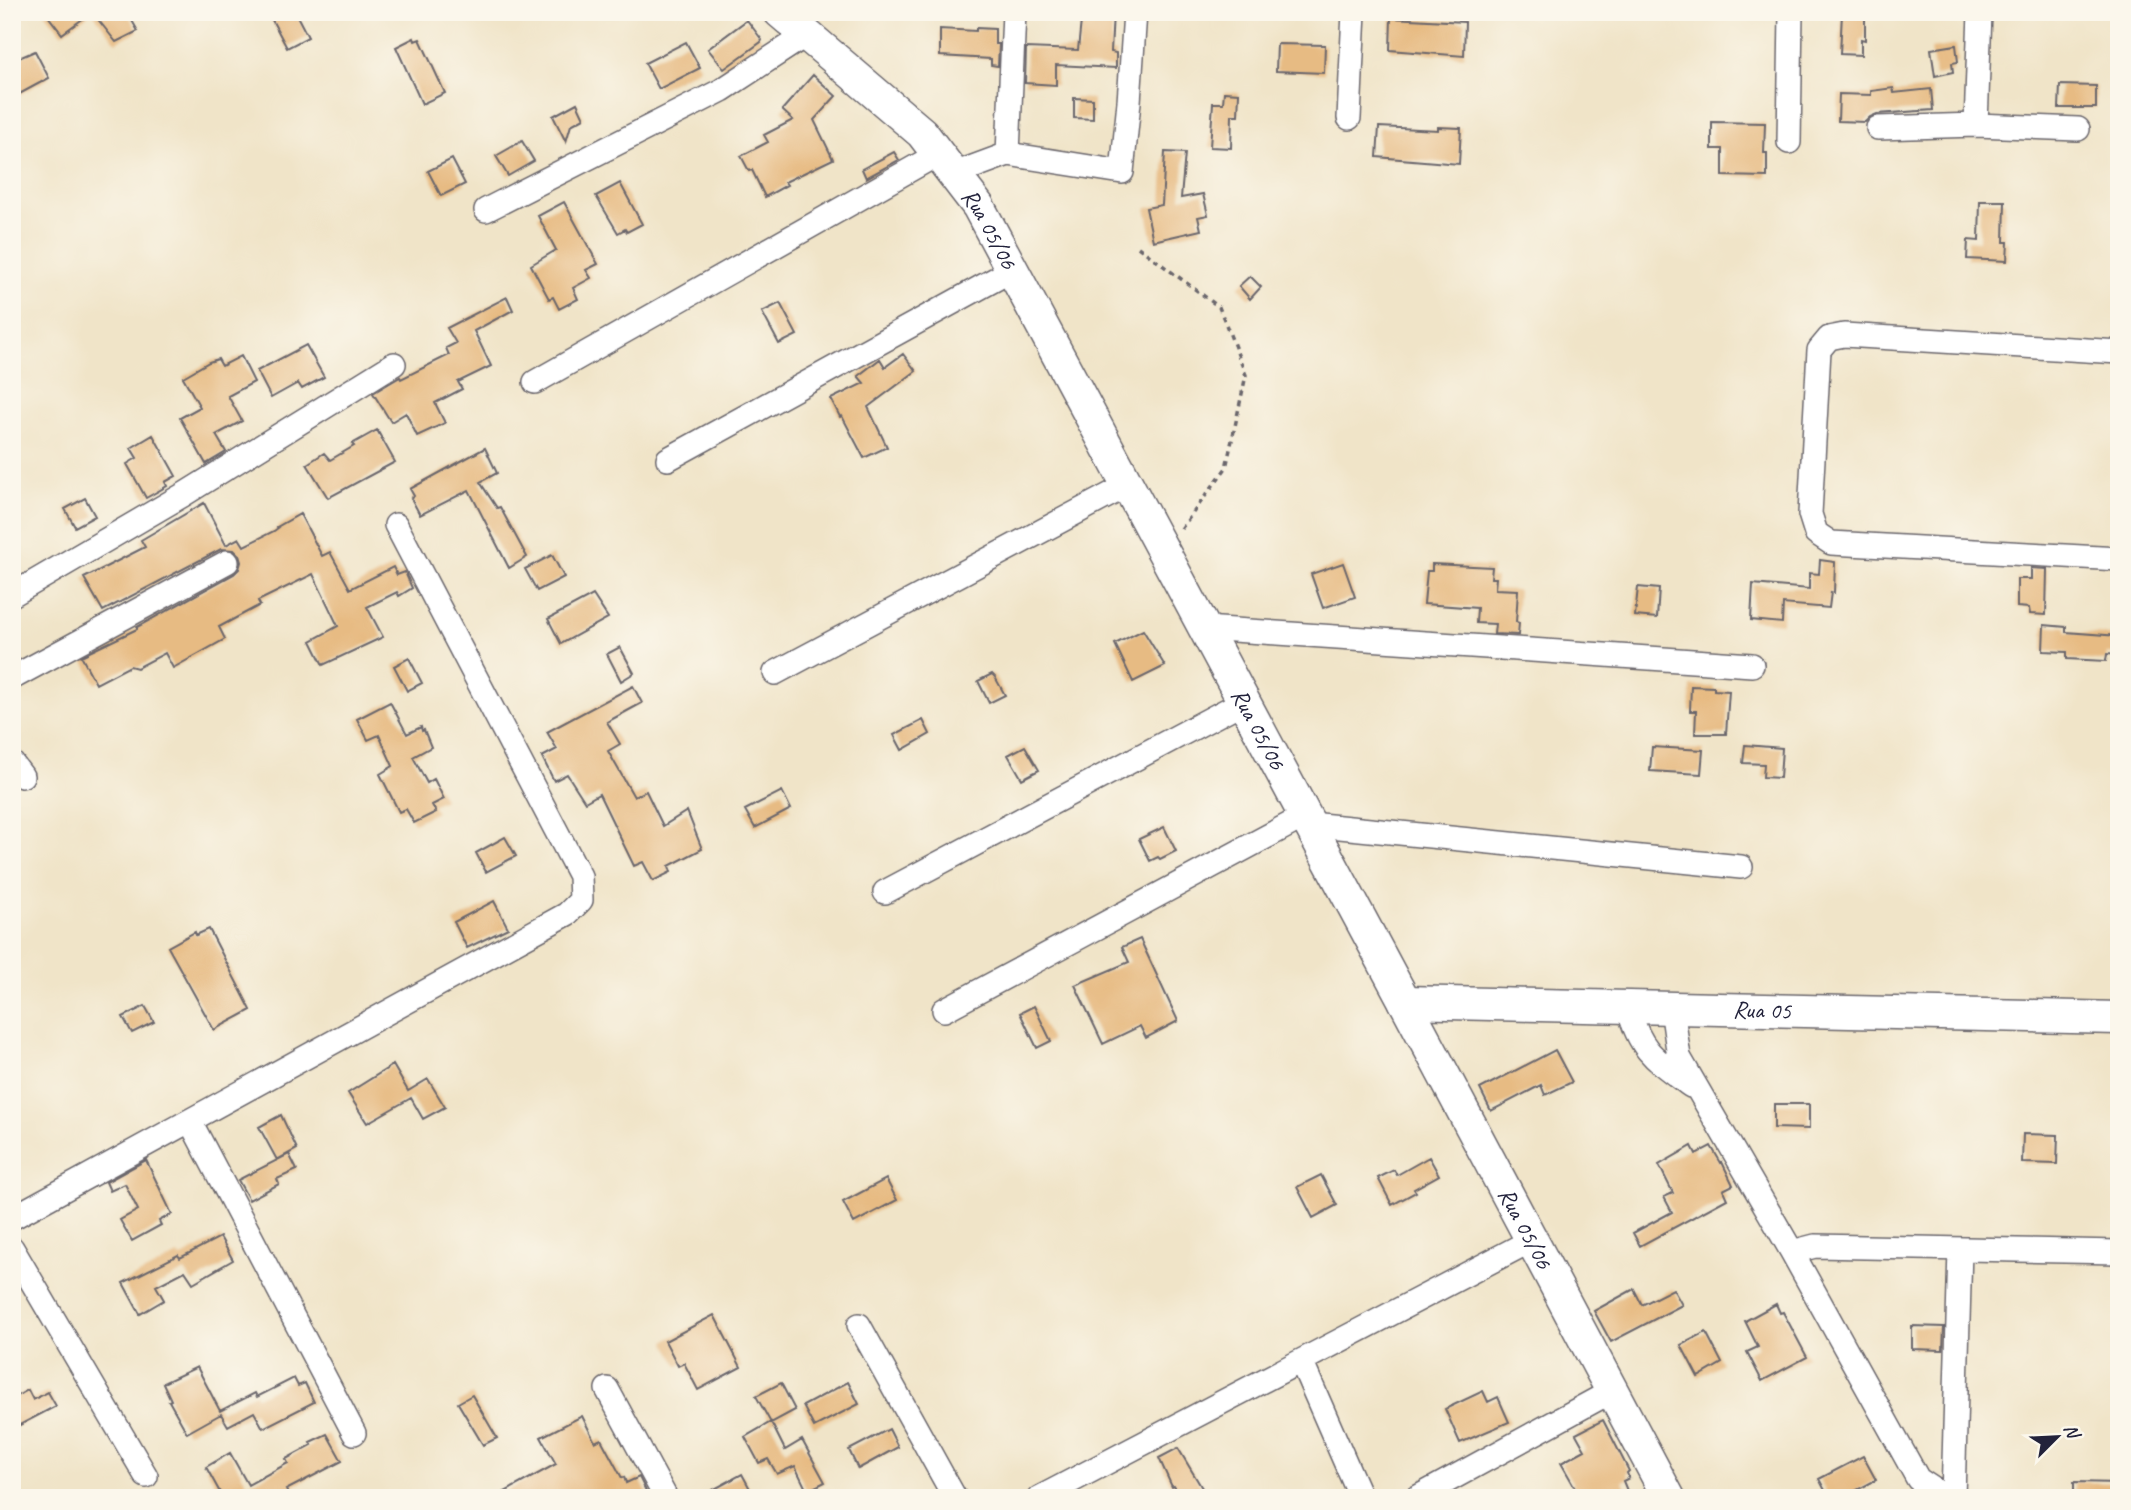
<svg xmlns="http://www.w3.org/2000/svg" width="2131" height="1510" viewBox="0 0 2131 1510" font-family="Caveat,sans-serif">
<style>
.building{fill:#e7bb83}
.lines{fill:none;stroke-linecap:round;stroke-linejoin:round}
.street-casing{stroke:#6a666c;stroke-width:26}
.secondary-casing{stroke:#6a666c;stroke-width:35}
.path{stroke:#6a666c;stroke-width:3.5;stroke-dasharray:5 5;stroke-linecap:butt}
.street{stroke:#fff;stroke-width:23}
.secondary{stroke:#fff;stroke-width:32}
.labels{text-anchor:middle;dominant-baseline:central;stroke-width:5;stroke-linejoin:round;paint-order:stroke}
.street-label{font-size:24px;fill:#22223b;stroke:#fbf7ec}
</style>
<rect width="100%" height="100%" fill="#fbf7ec"/>
<filter id="ink" filterUnits="userSpaceOnUse"><feTurbulence type="fractalNoise" baseFrequency=".0143" numOctaves="2"/><feDisplacementMap in="SourceGraphic" scale="14" xChannelSelector="R" yChannelSelector="G"/><feConvolveMatrix kernelMatrix="1 2 1 2 8 2 1 2 1" color-interpolation-filters="sRGB"/></filter>
<filter id="wash" filterUnits="userSpaceOnUse"><feTurbulence type="fractalNoise" baseFrequency=".00686" numOctaves="4" result="noise"/><feDisplacementMap in="SourceGraphic" scale="28" xChannelSelector="R" yChannelSelector="G"/><feGaussianBlur stdDeviation="1.57" result="paint"/><feColorMatrix in="noise" values="0 0 0 0 0 0 0 0 0 0 0 0 0 0 0 0 0 1.4 0 .05"/><feComposite in="paint" operator="in"/></filter>
<g filter="url(#wash)">
<rect width="100%" height="100%" fill="#f0e4c8"/>
<g id="blocks">
<!-- building -->
<path class="building" d="M45,12H127L138,31L116,42L92,12L62,34Z
M281,12H295L308,37L287,48L271,18Z
M1085,12H1113L1111,52L1116,53V68L1056,65V85L1025,83L1026,48L1078,50L1081,21H1085Z
M1842,13H1865V40L1861,39V55L1840,54Z
M1391,18L1465,22L1464,56L1390,50Z
M747,20L762,40L761,42L724,69L708,49Z
M976,28L995,29V44H999L998,66L991,65V59L940,56V29L976,31Z
M414,38L415,41L420,39L445,93L422,104L396,47Z
M686,42L700,68L659,89L645,63Z
M1277,44L1325,45L1324,73L1276,71Z
M1956,45L1958,62L1952,63L1953,72L1935,76L1931,49Z
M35,51L49,78L12,98V61Z
M813,75L836,96L814,120L833,159L785,182L787,185L765,197L752,170L749,171L741,156L768,142L764,135L793,120L782,110Z
M2060,85L2096,86V108H2059Z
M1893,88L1894,93L1931,89L1933,110L1877,114L1870,117L1865,122L1838,121L1839,94L1871,95V91Z
M1224,92L1239,93L1238,115H1232L1231,148L1210,147L1213,103H1223Z
M1074,98L1093,99V119L1074,118Z
M577,103L584,118L571,125L566,142L553,116Z
M1712,122L1765,123L1764,153H1767V177L1723,176V149H1712Z
M1379,127L1438,130V127L1461,128L1459,164L1377,157Z
M522,141L534,161L508,176L496,156Z
M894,152L899,160L866,178L862,169Z
M1165,152L1185,153L1181,198L1203,194L1208,215L1198,217L1201,230L1153,241L1146,208L1162,205Z
M452,159L465,184L441,196L428,171Z
M620,183L642,224L627,232L625,229L618,233L596,196Z
M1980,201H2005L2004,242H2008L2007,261L1967,259L1968,240L1979,241Z
M564,202L598,264L586,270L591,278L573,288L578,299L559,309L553,297L549,299L531,265L556,250L538,216Z
M1250,276L1261,287L1250,299L1239,286Z
M507,297L513,310L474,331L491,366L458,382L462,389L435,403L445,423L417,436L406,413L391,422L373,393L400,377L401,379L449,355L446,348L456,343L447,328Z
M780,303L797,335L779,344L762,312Z
M306,345L324,377L302,389L298,383L271,398L257,371Z
M903,354L916,371L868,407L887,447L864,458L842,416L840,417L831,399L864,383L858,376L880,359L885,367Z
M241,356L254,382L228,396L242,421L216,435L226,452L206,464L180,418L200,407L183,377L209,362L218,359L222,366Z
M377,430L395,462L328,498L307,464L324,453L330,460L354,446L352,444Z
M153,435L176,476L165,482L167,486L146,498L127,464L137,458L131,448Z
M485,448L497,473L480,482L497,508L500,507L527,557L509,568L469,490L420,515L411,498L414,496L410,489Z
M85,498L95,516L75,527L65,509Z
M204,503L226,545L239,538L244,546L274,531L278,528L277,527L300,514L322,556L330,552L350,589L393,567L397,575L405,572L412,588L399,596L397,592L367,607L383,637L323,665L311,641L338,626L313,574L258,601L260,605L219,627L225,639L173,668L165,653L137,668L130,666L96,684L81,656L137,629V627L234,574L239,569L241,562L239,555L234,550L221,549L103,611L84,578L145,547L141,540Z
M552,555L564,577L537,591L525,569Z
M1820,560L1835,562L1834,593L1831,592L1829,608L1783,604L1782,623L1751,620L1753,584L1809,589V573L1819,574Z
M1343,563L1355,597L1323,608L1311,574Z
M1432,564L1492,567L1491,578H1496L1495,589L1518,590L1516,622L1519,623L1518,635L1494,634L1495,624L1476,623L1477,608L1424,604L1427,571H1432Z
M2031,568L2047,569L2046,615L2030,614L2029,608L2017,607V579H2031Z
M1638,587L1659,589L1657,618L1635,616Z
M593,595L608,618L561,644L548,619Z
M2044,625L2066,627V632L2119,636V655L2107,654L2106,661L2067,659V652L2043,651Z
M1143,630L1165,666L1133,682L1115,644Z
M620,647L634,673L621,681L607,654Z
M409,658L422,683L407,691L394,666Z
M992,674L995,677L1005,695L989,703L978,681Z
M633,686L642,703L607,722L620,744L608,751L634,797L646,791L663,826L687,811L702,849L669,866L671,872L653,881L643,862L634,866L599,794L585,802L567,774L554,781L542,757L557,749L547,732Z
M1691,686L1714,687V690L1729,691L1726,734H1695L1696,711H1690Z
M390,702L407,734L421,727L422,731L424,730L431,747L413,757L427,783L434,779L444,799L432,805L436,812L414,823L406,809L399,812L380,774L393,766L379,735L368,740L357,719Z
M923,720L930,734L902,750L894,735Z
M1745,745L1782,748L1780,778L1763,777L1764,764L1743,763Z
M1025,746L1039,770L1022,779L1008,755Z
M1652,747L1703,750L1701,774L1650,771Z
M782,791L791,809L755,828L745,810Z
M1164,827L1176,851L1160,859L1158,857L1150,861L1139,839Z
M505,837L516,856L486,872L476,853Z
M494,901L508,928L467,948L454,922Z
M209,929L251,1010L214,1030L168,947L195,932L196,935Z
M1140,939L1178,1021L1146,1038L1140,1026L1103,1044L1075,985L1129,962L1122,947Z
M145,1006L154,1022L132,1033L123,1017Z
M1034,1006L1051,1041L1037,1048L1020,1013Z
M1555,1050L1572,1082L1545,1095L1541,1085L1491,1111L1480,1089Z
M393,1065L408,1091L428,1079L445,1107L423,1119L411,1098L367,1123L348,1093Z
M1774,1104H1809V1129L1774,1128Z
M281,1115L297,1149L277,1160L259,1127Z
M2023,1134L2058,1135L2057,1164L2022,1163Z
M1692,1146L1696,1154L1711,1146L1721,1163L1722,1162L1733,1185L1723,1190L1727,1199L1640,1246L1633,1233L1672,1212L1664,1197L1673,1193L1659,1165Z
M289,1154L297,1170L277,1179L279,1184L249,1200L238,1180Z
M1429,1157L1439,1175L1414,1189L1416,1192L1392,1205L1378,1178L1394,1170L1397,1175Z
M146,1160L172,1214L159,1221L161,1225L132,1241L120,1220L138,1210L125,1184L110,1191L106,1182Z
M1321,1175L1337,1205L1313,1218L1297,1187Z
M886,1179L897,1200L854,1223L843,1202Z
M220,1237L233,1260L193,1283L185,1271L156,1286L164,1300L140,1314L123,1283L178,1255L180,1258Z
M1634,1289L1642,1305L1673,1289L1682,1305L1611,1342L1594,1311Z
M1776,1304L1780,1313L1783,1312L1807,1357L1762,1381L1747,1352L1758,1347L1745,1321Z
M714,1315L741,1367L698,1390L684,1363L678,1366L665,1341Z
M1912,1326L1944,1327L1943,1350L1912,1349Z
M1706,1332L1722,1363L1698,1377L1681,1345Z
M197,1367L220,1411L255,1393L257,1397L294,1378L298,1386L305,1383L314,1402L263,1428L254,1412L228,1426L221,1414L187,1433L169,1401L171,1400L163,1383Z
M848,1382L859,1404L814,1427L803,1406Z
M781,1383L795,1410L771,1423L756,1396Z
M28,1390L33,1400L48,1392L56,1406L12,1429V1399Z
M1483,1391L1488,1402L1498,1397L1509,1422L1460,1443L1445,1409Z
M472,1395L497,1438L483,1445L458,1403Z
M582,1416L595,1442L601,1439L622,1478L624,1477L626,1483L639,1477L647,1493L637,1498H494L556,1464L541,1437Z
M1603,1420L1629,1471L1627,1473L1629,1478L1623,1481L1630,1498H1581L1561,1463L1585,1450L1576,1434Z
M771,1422L785,1450L802,1440L825,1482L807,1491L795,1466L777,1474L768,1459L759,1463L745,1437Z
M889,1429L898,1447L858,1469L849,1450Z
M327,1434L342,1461L286,1490L290,1498H223L206,1467L230,1453L248,1485L288,1463L286,1459L312,1445L310,1442Z
M1178,1448L1208,1498H1181L1174,1486L1172,1487L1159,1458Z
M1863,1456L1876,1480L1842,1498H1829L1819,1479Z
M742,1474L755,1498H698Z
M2074,1482L2119,1483V1498H2074Z"/>
</g>
</g>
<g filter="url(#ink)">
<use href="#blocks" fill-opacity="0" stroke="#6a666c" stroke-width="2"/>
<g class="lines">
<defs>
<path id="street" d="M1349,118L1354,12
M1976,125L1980,12
M1878,128L1976,125L2078,129
M1789,142L1791,12
M1008,154L1014,12
M954,174L1008,154L1122,172L1129,102L1135,12
M486,210L722,90L806,35
M2119,352L1844,335L1829,338L1819,350L1810,514L1816,533L1831,543L2119,559
M535,382L938,154
M668,459L1012,270
M12,595L183,495L394,364
M1204,628L1752,665
M775,673L1128,485
M12,678L227,562
M12,763L22,776
M1310,824L1741,867
M885,892L1244,701
M1628,1007C1640,1052 1656,1060 1691,1086
M1672,1008L1679,1057L1792,1252L1918,1479L1947,1498
M944,1010L1305,816
M190,1121L354,1433
M12,1218L567,914L581,900L580,876L396,525
M12,1248L146,1476
M1792,1252L1815,1246L2119,1252
M859,1325L955,1498
M1301,1361L1361,1498
M607,1389L666,1498
M1039,1498L1532,1240
M1416,1498L1612,1391
M1953,1498L1960,1249"/>
<g id="secondary">
<path id="s1" d="M780,12L922,133L978,206L1405,1002L1669,1498"/>
<path id="s2" d="M1405,1002L2119,1018"/>
</g>
</defs>
<!-- street casing -->
<use href="#street" class="street-casing"/>
<!-- secondary casing -->
<use href="#secondary" class="secondary-casing"/>
<!-- path -->
<path class="path" d="M1138,247L1219,307L1246,375L1226,468L1181,529"/>
<!-- street -->
<use href="#street" class="street"/>
<!-- secondary -->
<use href="#secondary" class="secondary"/>
</g>
</g>
<g class="labels">
<!-- street labels -->
<g class="street-label">
<text stroke="none"><textPath href="#s1" startOffset="304">Rua 05/06</textPath></text>
<text stroke="none"><textPath href="#s1" startOffset="872">Rua 05/06</textPath></text>
<text stroke="none"><textPath href="#s2" startOffset="357">Rua 05</textPath></text>
<text stroke="none"><textPath href="#s1" startOffset="1438">Rua 05/06</textPath></text>
</g>
</g>
<!-- margin -->
<rect width="2131" height="1510" fill="none" stroke="#fbf7ec" stroke-width="42"/>
<!-- north arrow -->
<g transform="translate(2057 1437) rotate(66)" stroke="#fbf7ec" stroke-width="5" paint-order="stroke">
<path d="M0-5L12 26L0 18L-12 26Z" fill="#22223b"/>
<text y="-10" font-size="19" font-weight="bold" text-anchor="middle" fill="#22223b">N</text>
</g>
</svg>
